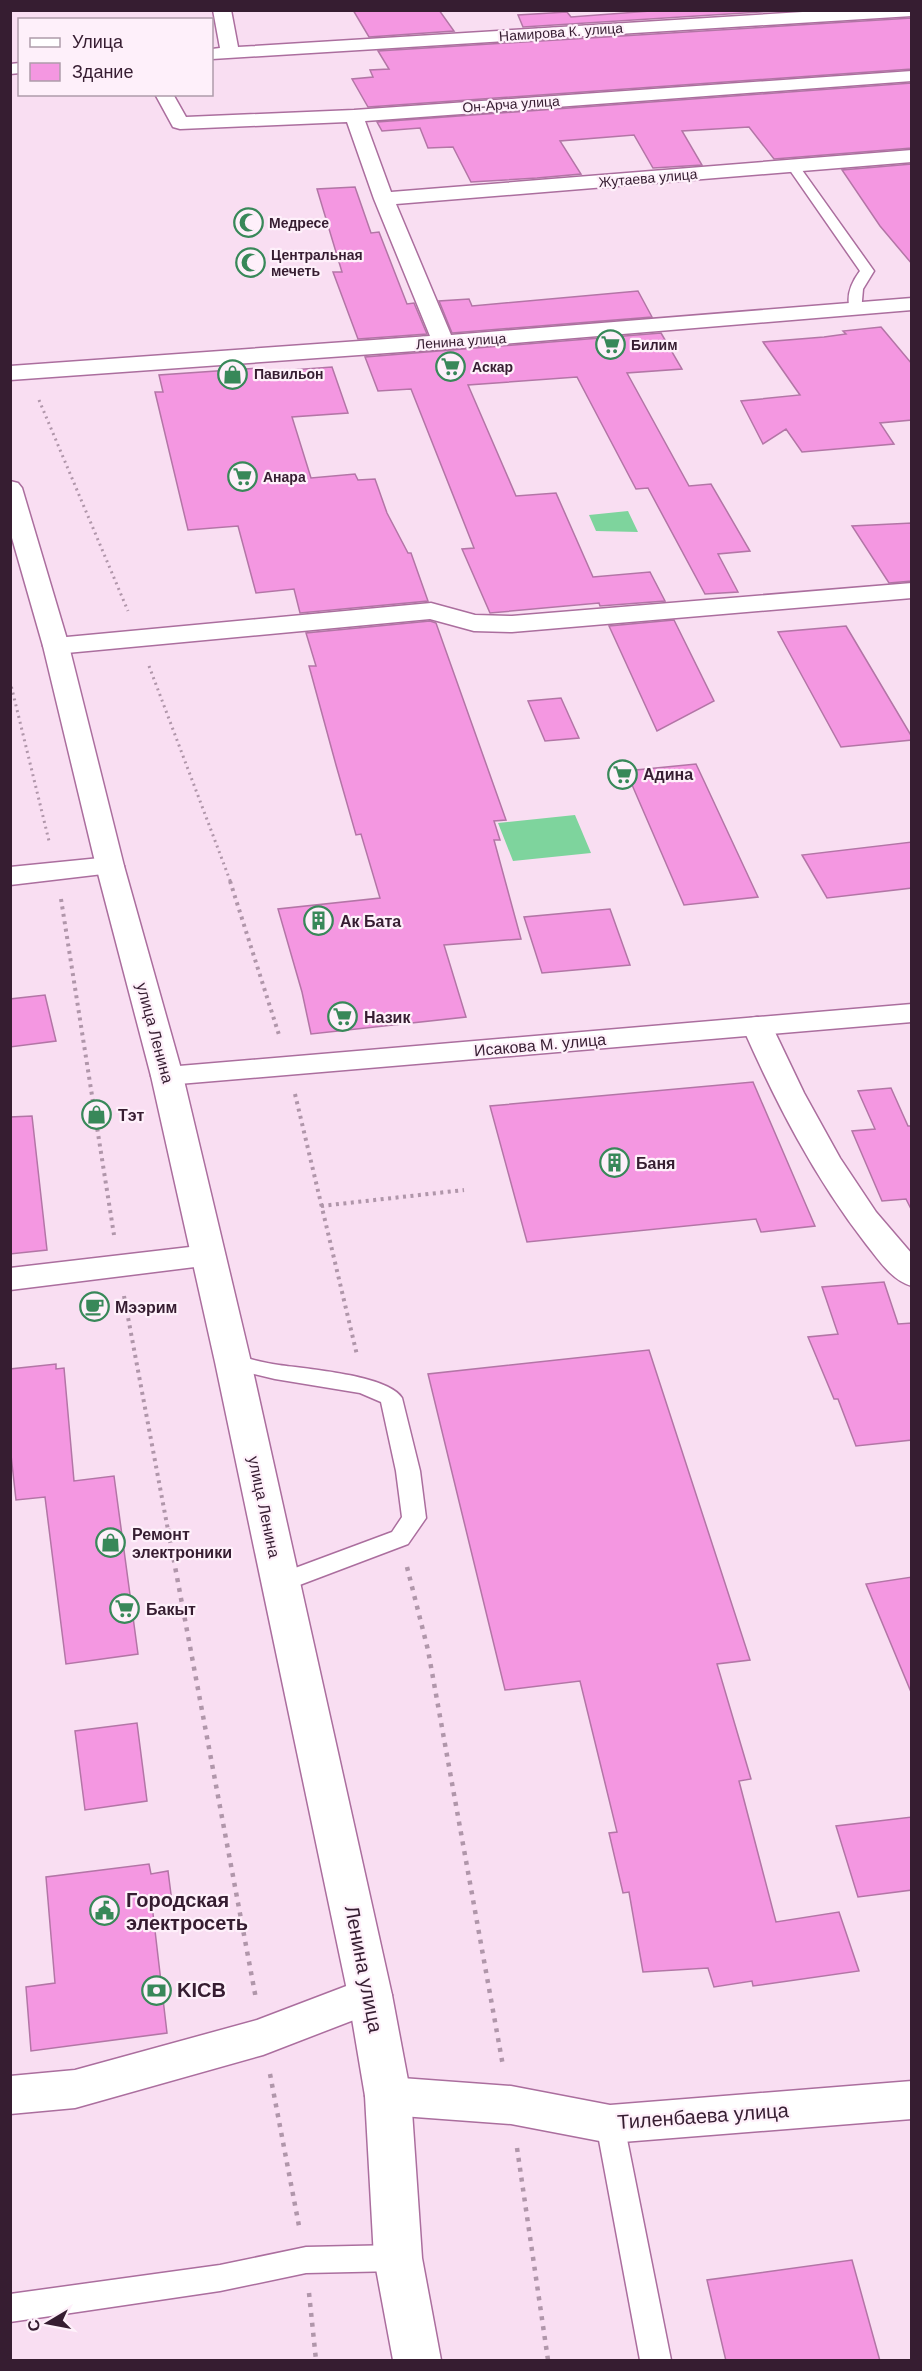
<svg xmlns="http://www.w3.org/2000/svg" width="922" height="2371" viewBox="0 0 922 2371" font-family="Helvetica,sans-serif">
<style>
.green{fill:#7ed49d}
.building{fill:#f497e1;stroke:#b375a6;stroke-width:1.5}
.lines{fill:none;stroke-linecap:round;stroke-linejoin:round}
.lane-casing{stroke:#ab6e9e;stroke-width:3}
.street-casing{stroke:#ab6e9e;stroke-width:3}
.secondary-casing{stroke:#ab6e9e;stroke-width:3}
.primary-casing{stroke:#ab6e9e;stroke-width:3}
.path-far2{stroke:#b096aa;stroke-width:3;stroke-dasharray:2 4;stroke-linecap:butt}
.path-far1{stroke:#b096aa;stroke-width:4;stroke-dasharray:3 4.5;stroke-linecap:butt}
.path{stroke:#b096aa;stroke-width:4.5;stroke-dasharray:4 6;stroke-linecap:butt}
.lane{fill:#fff;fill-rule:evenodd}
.street{fill:#fff;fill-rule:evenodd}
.secondary{fill:#fff;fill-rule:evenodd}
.primary{fill:#fff;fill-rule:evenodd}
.labels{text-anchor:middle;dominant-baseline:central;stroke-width:4.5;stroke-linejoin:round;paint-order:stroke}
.far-street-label{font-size:14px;fill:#361d31;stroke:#fef0fa}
.far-poi-label{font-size:14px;font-weight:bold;fill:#361d31;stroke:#fef0fa;text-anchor:start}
.poi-label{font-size:16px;font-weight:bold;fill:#361d31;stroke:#fef0fa;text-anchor:start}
.street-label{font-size:16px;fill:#361d31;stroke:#fef0fa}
.near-poi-label{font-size:20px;font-weight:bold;fill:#361d31;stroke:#fef0fa;text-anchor:start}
.near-street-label{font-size:20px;fill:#361d31;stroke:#fef0fa}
</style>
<rect width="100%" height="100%" fill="#f9def2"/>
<!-- green -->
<path class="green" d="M628,511L638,532L596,531L589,515Z
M575,815L591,853L513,861L498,823Z"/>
<!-- building -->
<path class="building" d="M353,10H439L454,31L369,37Z
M664,10H791L523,27L518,15L567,12L571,17Z
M912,18V69L368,107L352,79L373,77L370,70L389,69L378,51Z
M912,83V148L774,159L749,127L682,131L702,165L653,168L634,135L560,141L581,174L537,178L471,182L453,147L428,148L420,128L382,131L377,122Z
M912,164V264L880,226L842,170Z
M355,187L371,233L379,232L407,304L414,303L427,334L358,339L333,272H342L317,189Z
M638,291L652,317L452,333L439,301L469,299L472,306Z
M881,327L912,364V420L880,423L894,444L802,452L786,429L763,444L741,401L800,395L763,342L824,337L846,334L843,331Z
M661,333L682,369L627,373L689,486L711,484L750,551L718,554L738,592L705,594L648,488L636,489L577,377L468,385L516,496L556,493L593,577L650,572L665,601L600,606L599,603L490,613L462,549L474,548L411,389L378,391L365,357Z
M332,367L348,413L292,417L311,478L355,474L358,480L375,479L387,513L408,553H411L428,601L300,613L294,589L256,593L238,526L188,530L155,392H163L159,375L261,368L263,372Z
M912,523V581L889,583L852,526Z
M674,620L714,701L657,731L609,626Z
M430,621L436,623L506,820L494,821L500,840H494L521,939L444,945L466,1017L311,1034L302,992L278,909L380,898L361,834L356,835L336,765L309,666H316L306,633Z
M846,626L912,737V740L841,747L778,632Z
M561,698L579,738L545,741L528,701Z
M696,764L704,781L758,897L684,905L626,771Z
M912,842V888L827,898L802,855Z
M610,909L630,965L542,973L524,917Z
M45,995L56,1041L10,1047V999Z
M753,1082L815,1226L761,1232L756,1219L527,1242L490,1106Z
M891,1088L908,1126H912V1211L906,1199L882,1201L852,1131L875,1129L858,1091Z
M32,1116L47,1250L10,1254V1117Z
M884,1282L898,1324L912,1323V1440L856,1446L838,1399H834L808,1337L838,1334L822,1287Z
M649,1350L750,1660L717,1664L751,1779L739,1781L776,1922L839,1912L859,1971L753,1986L752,1981L714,1987L708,1968L643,1972L629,1892L623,1893L609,1833L617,1832L580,1681L505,1690L428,1374Z
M56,1364V1369L64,1368L74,1481L114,1476L138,1654L66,1664L45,1497L16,1500L10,1446V1369Z
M912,1577V1692H911L866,1584Z
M137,1723L147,1801L85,1810L75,1731Z
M912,1817V1890L858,1897L836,1826Z
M149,1864L151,1874L168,1871L172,1902L152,1905L167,2033L31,2051L26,1987L55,1983L46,1877Z
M852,2260L880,2361H726L707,2280Z"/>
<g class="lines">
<defs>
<path id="lane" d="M793,162L797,163L874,271L863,289L861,312H851C845,297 851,283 860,271L787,166Z
M233,1355C248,1358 263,1363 279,1365C306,1369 388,1375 402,1398L420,1471L426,1518L408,1544L289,1589L280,1592L271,1589L268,1583L271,1577L392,1532L402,1517L396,1471L381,1402L360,1393L275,1379L225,1367L222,1362L225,1357Z
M610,2112L620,2115L624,2124L671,2360H640L596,2124L600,2115Z
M398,2245L409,2249L413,2258L409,2267L398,2271L306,2273L220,2291L10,2322V2294L220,2265L306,2247Z"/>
<path id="street" d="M213,10H231L238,47L835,10H912V16L212,59V49L220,48Z
M20,63V73L10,74V64Z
M912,71V81L365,121L391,192L912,150V162L396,204L451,335L912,298V310L443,349L10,380V366L430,336L374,199L347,122L180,129L173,127L155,94H173L186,117L354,110Z
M912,583V598L512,632L474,631L430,619L56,654L47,651L43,646L47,641L56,638L431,603L475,615L512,616Z
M110,857L120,860L124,866L120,872L10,885V867Z
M757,1017L768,1019L772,1026L804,1093L840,1158L876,1212L912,1254V1286C892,1281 878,1259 866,1244C814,1177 776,1103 742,1026L746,1019Z
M370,1977L385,1982L392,1995L385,2008L263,2055L75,2108L10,2114V2076L75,2070L257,2020Z
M388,2077L511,2086L610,2105L912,2081V2119L610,2143L511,2124L388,2115L372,2109L365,2096L372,2083Z"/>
<path id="secondary" d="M912,1004V1022L167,1085L156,1083L151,1076L156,1069L167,1067Z
M207,1245L219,1248L224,1256L219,1264L10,1290V1268Z"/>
<path id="primary" d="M10,481L18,483L22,488L69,646L124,866L183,1076L251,1362L392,1995L411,2096L422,2258L441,2360H393L374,2258L365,2096L348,1995L215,1362L151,1076L96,866L43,646L10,531Z"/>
</defs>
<!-- lane casing -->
<use href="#lane" class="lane-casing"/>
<!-- street casing -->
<use href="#street" class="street-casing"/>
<!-- secondary casing -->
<use href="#secondary" class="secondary-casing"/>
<!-- primary casing -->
<use href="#primary" class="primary-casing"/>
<!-- path-far2 -->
<path class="path-far2" d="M39,400L128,611
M149,666L231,883
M10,681L49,841"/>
<!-- path-far1 -->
<path class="path-far1" d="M230,881L280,1038
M61,899L114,1235
M295,1094L357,1355
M321,1206L464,1190
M124,1296L168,1530"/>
<!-- path -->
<path class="path" d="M168,1529L256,1999
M407,1567L428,1650L503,2066
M270,2074L299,2226
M517,2148L548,2360
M309,2293L316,2360"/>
<!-- lane -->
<use href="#lane" class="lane"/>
<!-- street -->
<use href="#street" class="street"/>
<!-- secondary -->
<use href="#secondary" class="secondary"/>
<!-- primary -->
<use href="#primary" class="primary"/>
</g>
<!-- icons -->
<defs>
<symbol id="mosque-ring" viewBox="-11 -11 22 22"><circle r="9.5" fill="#fef0fa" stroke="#388859" stroke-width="1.5"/><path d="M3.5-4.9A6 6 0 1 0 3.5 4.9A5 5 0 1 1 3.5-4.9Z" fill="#388859"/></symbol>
<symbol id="supermarket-ring" viewBox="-11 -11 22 22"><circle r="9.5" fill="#fef0fa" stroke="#388859" stroke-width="1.5"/><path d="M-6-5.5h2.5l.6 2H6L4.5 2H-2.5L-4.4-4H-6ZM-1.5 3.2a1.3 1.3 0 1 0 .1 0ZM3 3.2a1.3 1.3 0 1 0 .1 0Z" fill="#388859"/></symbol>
<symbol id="shop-ring" viewBox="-11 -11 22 22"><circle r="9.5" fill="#fef0fa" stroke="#388859" stroke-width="1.5"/><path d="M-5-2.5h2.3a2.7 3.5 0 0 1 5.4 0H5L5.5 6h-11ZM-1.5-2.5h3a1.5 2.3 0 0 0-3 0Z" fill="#388859"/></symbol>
<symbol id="building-ring" viewBox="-11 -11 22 22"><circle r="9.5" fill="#fef0fa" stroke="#388859" stroke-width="1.5"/><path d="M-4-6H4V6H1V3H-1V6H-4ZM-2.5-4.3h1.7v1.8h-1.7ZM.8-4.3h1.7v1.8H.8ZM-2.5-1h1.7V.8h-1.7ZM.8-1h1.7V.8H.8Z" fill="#388859"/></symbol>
<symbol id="cafe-ring" viewBox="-11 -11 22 22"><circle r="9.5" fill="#fef0fa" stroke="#388859" stroke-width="1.5"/><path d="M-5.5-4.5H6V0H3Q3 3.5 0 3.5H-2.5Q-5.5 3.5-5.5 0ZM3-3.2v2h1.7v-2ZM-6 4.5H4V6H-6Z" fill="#388859"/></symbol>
<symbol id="civic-ring" viewBox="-11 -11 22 22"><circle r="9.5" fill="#fef0fa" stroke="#388859" stroke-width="1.5"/><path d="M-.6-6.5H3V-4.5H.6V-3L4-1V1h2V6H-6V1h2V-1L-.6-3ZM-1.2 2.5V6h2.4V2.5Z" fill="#388859"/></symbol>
<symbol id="bank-ring" viewBox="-11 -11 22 22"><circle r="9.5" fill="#fef0fa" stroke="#388859" stroke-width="1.5"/><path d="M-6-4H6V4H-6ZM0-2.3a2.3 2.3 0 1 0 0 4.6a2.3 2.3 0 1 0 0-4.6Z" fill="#388859"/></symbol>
</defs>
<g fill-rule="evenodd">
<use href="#mosque-ring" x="232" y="206" width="33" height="33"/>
<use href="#mosque-ring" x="234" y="246" width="33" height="33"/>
<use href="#supermarket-ring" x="594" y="328" width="33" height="33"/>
<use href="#supermarket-ring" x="434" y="350" width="33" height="33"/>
<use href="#shop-ring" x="216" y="358" width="33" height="33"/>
<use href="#supermarket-ring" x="226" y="460" width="33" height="33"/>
<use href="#supermarket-ring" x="606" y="758" width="33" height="33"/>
<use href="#building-ring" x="302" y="904" width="33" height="33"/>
<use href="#supermarket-ring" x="326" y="1000" width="33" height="33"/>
<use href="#shop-ring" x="80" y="1098" width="33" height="33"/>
<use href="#building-ring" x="598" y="1146" width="33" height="33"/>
<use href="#cafe-ring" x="78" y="1290" width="33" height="33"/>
<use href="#shop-ring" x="94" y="1526" width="33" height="33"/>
<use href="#supermarket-ring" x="108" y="1592" width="33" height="33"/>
<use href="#civic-ring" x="88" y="1894" width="33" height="33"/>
<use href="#bank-ring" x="140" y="1974" width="33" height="33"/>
</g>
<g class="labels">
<!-- far-street labels -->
<g class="far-street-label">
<text transform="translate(561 32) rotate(-4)">Намирова К. улица</text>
<text transform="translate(511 104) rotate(-4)">Он-Арча улица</text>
<text transform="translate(648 178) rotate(-5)">Жутаева улица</text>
<text transform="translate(461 341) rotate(-4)">Ленина улица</text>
</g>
<!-- far-poi labels -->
<g class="far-poi-label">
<text x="269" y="223">Медресе</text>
<text x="271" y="255">Центральная<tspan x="271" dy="16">мечеть</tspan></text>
<text x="631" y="345">Билим</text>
<text x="472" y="367">Аскар</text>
<text x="254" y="374">Павильон</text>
<text x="263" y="477">Анара</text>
</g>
<!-- poi labels -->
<g class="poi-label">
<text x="643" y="774">Адина</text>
<text x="340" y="921">Ак Бата</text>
<text x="364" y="1017">Назик</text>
<text x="118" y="1115">Тэт</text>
<text x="636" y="1163">Баня</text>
<text x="115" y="1307">Мээрим</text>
<text x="132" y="1534">Ремонт<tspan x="132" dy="18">электроники</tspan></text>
<text x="146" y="1609">Бакыт</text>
</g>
<!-- street labels -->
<g class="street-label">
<text transform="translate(155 1033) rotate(75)">улица Ленина</text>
<text transform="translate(540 1045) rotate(-5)">Исакова М. улица</text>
<text transform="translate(264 1507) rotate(78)">улица Ленина</text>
</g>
<!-- near-poi labels -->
<g class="near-poi-label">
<text x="126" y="1900">Городская<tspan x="126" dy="23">электросеть</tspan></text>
<text x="177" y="1990">KICB</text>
</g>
<!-- near-street labels -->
<g class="near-street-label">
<text transform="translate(364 1969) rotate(79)">Ленина улица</text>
<text transform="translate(703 2116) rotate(-4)">Тиленбаева улица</text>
</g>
</g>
<!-- border -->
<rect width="922" height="2371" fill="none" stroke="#361d31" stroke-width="24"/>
<!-- legend -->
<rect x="18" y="18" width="195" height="78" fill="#fef0fa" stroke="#ae9caa" stroke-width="1.5"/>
<rect x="30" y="38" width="30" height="9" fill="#ffffff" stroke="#ae9caa" stroke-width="1.5"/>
<text x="72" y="48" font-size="18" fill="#361d31">Улица</text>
<rect x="30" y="63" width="30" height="18" fill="#f497e1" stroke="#ae9caa" stroke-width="1.5"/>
<text x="72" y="78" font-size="18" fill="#361d31">Здание</text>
<!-- north arrow -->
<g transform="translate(48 2323) rotate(260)" stroke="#fef0fa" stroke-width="4.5" paint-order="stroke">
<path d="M0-4.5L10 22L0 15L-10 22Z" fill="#361d31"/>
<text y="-9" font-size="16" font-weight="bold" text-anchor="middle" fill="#361d31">С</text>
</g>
</svg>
